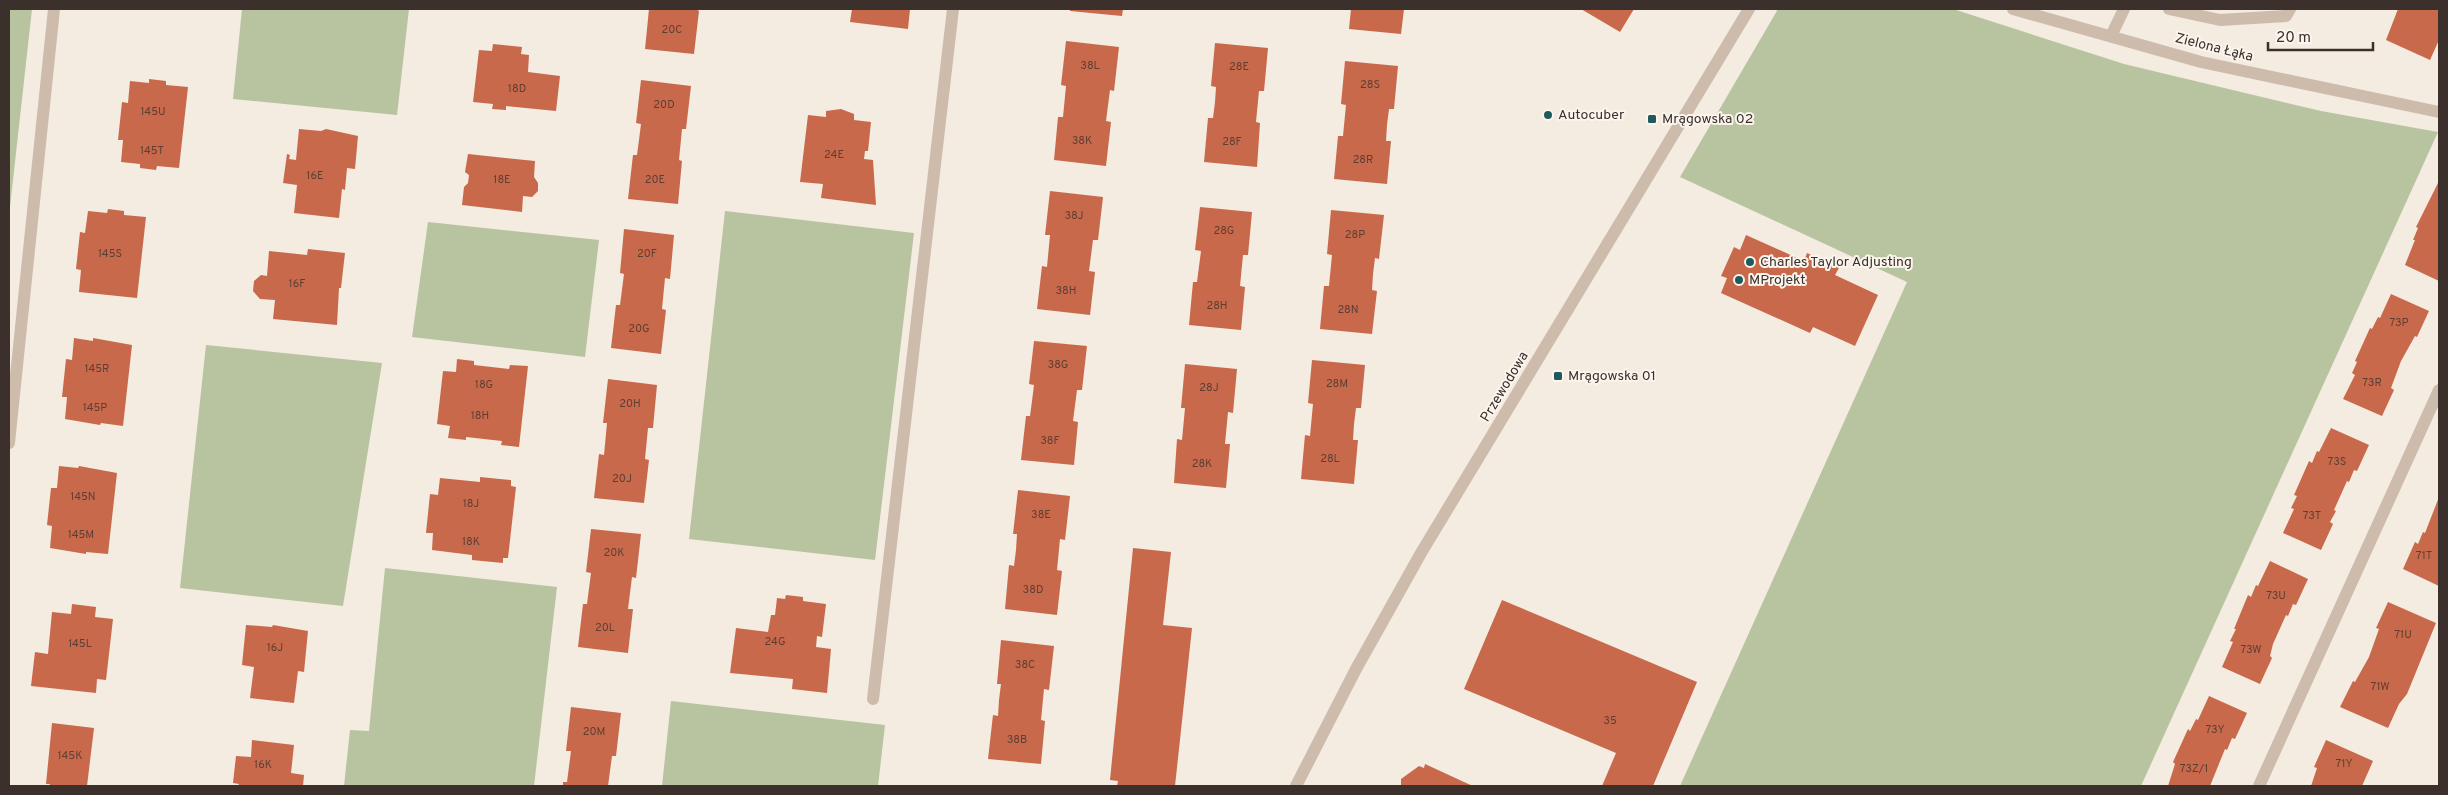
<svg xmlns="http://www.w3.org/2000/svg" width="2448" height="795" viewBox="0 0 2448 795" font-family="Overpass,sans-serif">
<style>
.green{fill:#b8c4a0}
.building{fill:#c8694b}
.lines{fill:none;stroke-linecap:round;stroke-linejoin:round}
.service{stroke:#cdbbac;stroke-width:12}
.minor{stroke:#cdbbac;stroke-width:12}
.tertiary{stroke:#cdbbac;stroke-width:12}
.poi-dot{fill:#1f5a5e;stroke:#fbf5ee;stroke-width:2}
.labels{text-anchor:middle;dominant-baseline:central;stroke-width:4;stroke-linejoin:round;paint-order:stroke}
.number-label{font-size:11px;fill:#5e3e33}
.street-label{font-size:14px;fill:#3b302b;stroke:#fbf5ee}
.poi-label{font-size:14px;fill:#3b302b;stroke:#fbf5ee;text-anchor:start}
</style>
<rect width="100%" height="100%" fill="#f4ebe1"/>
<!-- green -->
<path class="green" d="M9,9H32L9,216Z
M242,9H409L397,115L233,99Z
M1778,9H1953L2124,64L2321,111L2438,132L2141,786H1680L1907,282L1680,177Z
M725,211L914,233L875,560L689,539Z
M428,222L599,240L585,357L412,337Z
M206,345L382,363L343,606L180,588Z
M385,568L557,587L534,786H344L350,730L369,731Z
M671,701L885,725L878,786H662Z"/>
<!-- building -->
<path class="building" d="M649,9H696L699,11L694,54L645,49Z
M852,9H910L908,29L850,22Z
M1070,9H1123L1122,16L1070,11Z
M1351,9H1404L1401,34L1349,29Z
M1581,9H1634L1620,32Z
M2398,9H2439V40L2430,60L2386,40Z
M1066,41L1119,47L1114,91L1110,90L1106,121L1111,122L1106,166L1054,160L1058,117H1063L1066,86L1061,85Z
M1215,43L1268,48L1264,91H1259L1256,122L1260,123L1257,167L1204,162L1208,118H1213L1215,102L1216,87L1211,86Z
M493,44L522,47L521,54L529,55L528,72L560,76L556,111L506,106V110L492,109L493,104L473,102L479,50L492,51Z
M1345,61L1398,66L1394,109H1389L1387,125L1386,141H1391L1387,184L1334,179L1338,136H1343L1346,105L1341,104Z
M149,79L166,81V85L188,87L179,168L157,166L156,170L140,168V164L121,162L123,140H118L122,102L128,103L130,81L149,83Z
M641,80L691,86L686,129H682L679,160L682,161L678,204L628,199L633,155H637L639,140L641,124L636,123Z
M841,109L854,114V120L871,122L868,151H865L864,159L873,160L876,205L821,198L823,184L800,182L808,115L826,117V111Z
M299,129L321,131L326,129L358,136L355,169L347,168L345,190L342,189L339,218L294,213L297,185L283,183L287,154L290,155L289,159L296,160Z
M468,154L535,161L534,177L538,183V191L532,197L523,196L522,212L462,205L464,187L468,183L469,175L465,172Z
M2439,181V281L2405,265L2415,240H2413L2418,228L2416,227Z
M1050,191L1103,197L1098,240H1093L1089,271L1095,272L1090,315L1037,309L1042,266L1047,267L1050,235H1045Z
M1200,207L1252,212L1248,255H1243L1240,286L1245,287L1241,330L1189,325L1193,282H1197L1201,251L1195,250Z
M108,209L124,211V215L146,217L137,298L79,292L81,270L76,269L80,232L85,233L88,211L107,213Z
M1331,210L1384,215L1379,259L1375,258L1373,274L1372,290L1377,291L1372,334L1320,329L1324,286H1329L1332,255L1327,254Z
M624,229L674,235L670,279L665,278L662,309L666,310L661,354L611,348L616,305H620L624,274L620,273Z
M1746,235L1804,261L1807,253L1839,268L1835,275L1878,295L1855,346L1813,327L1810,333L1721,293L1727,278L1721,276L1734,247L1740,250Z
M308,249L345,253L341,288H339L337,325L273,319L275,300L260,299L253,291L254,281L261,275L267,276L269,251L307,255Z
M2391,294L2429,311L2417,337L2415,336L2401,361L2391,388L2394,390L2382,416L2343,399L2355,375L2352,373L2357,362L2355,361L2370,328L2372,329L2378,317L2380,318Z
M74,338L93,341V338L132,345L123,426L101,423L100,425L65,419L67,397H62L66,359L72,360Z
M1034,341L1087,346L1082,390H1077L1073,421L1078,422L1074,465L1021,460L1026,416H1030L1032,401L1034,385L1029,384Z
M457,359L474,361V365L509,369L510,365L528,366L519,447L501,445L502,441L466,437V440L448,438L450,426L437,424L443,371L456,372Z
M1312,360L1365,365L1361,408H1356L1354,424L1353,440H1358L1354,484L1301,479L1305,435L1310,436L1313,404L1308,403Z
M1185,364L1237,369L1233,413L1228,412L1225,444H1230L1226,488L1174,483L1177,439L1182,440L1185,408H1181Z
M608,379L657,385L653,428H648L645,459L649,460L644,503L594,498L599,454L604,455L607,423H603Z
M2331,428L2369,445L2357,471L2354,470L2349,482L2347,481L2334,510L2336,511L2330,522L2333,524L2321,550L2283,533L2294,509L2291,508L2297,496L2294,495L2309,461L2312,463L2317,451L2319,452Z
M59,466L78,468L79,466L117,473L108,554L86,552V554L50,548L52,526L47,525L51,488H57Z
M480,477L511,480V486L516,487L508,558H503V563L472,560V555L432,550L433,533H426L430,494L438,495L440,478L480,482Z
M1018,490L1070,496L1065,540L1060,539L1057,570L1062,571L1057,615L1005,609L1009,565L1014,566L1016,550L1017,534H1013Z
M2439,497V586L2403,569L2415,542L2418,544L2423,532L2425,533Z
M591,529L641,534L636,578L632,577L628,609H633L628,653L578,647L583,604H587L591,573L586,572Z
M1133,548L1171,552L1163,625L1192,628L1175,786H1117L1118,781L1110,780Z
M2270,561L2308,579L2296,605L2293,604L2288,616L2286,615L2273,644L2270,656L2272,658L2260,684L2222,667L2233,642L2230,641L2236,629H2234L2248,595L2251,597L2256,585L2258,586Z
M786,595L803,597V601L826,604L822,637L817,636L816,647L831,649L827,693L792,689L793,679L730,673L736,628L768,632L771,615H775L777,598L785,599Z
M1502,600L1697,682L1653,786H1602L1616,753L1464,689Z
M2388,602L2436,623L2407,694L2399,704L2388,728L2340,707L2353,681L2355,682L2369,657L2379,629L2376,628Z
M72,604L96,607L95,617L113,619L106,680L97,679L96,693L31,686L35,652L48,654L52,612L71,614Z
M246,625L272,627L273,625L308,631L304,672L298,671L294,703L250,698L254,667L242,665Z
M1001,640L1054,646L1049,690L1044,689L1041,720L1045,721L1041,764L988,759L993,715L998,716L999,700L1001,684H997Z
M2209,696L2247,713L2235,739L2232,738L2227,750L2225,749L2210,786H2168L2175,764L2173,762L2188,729L2190,731L2196,719L2198,720Z
M571,707L621,713L616,756H612L608,786H563V782H567L571,751H566Z
M52,723L94,728L87,786H49L50,784H46Z
M252,740L294,745L291,773L304,775L303,786H238L239,784L233,783L236,756L251,757Z
M2326,740L2373,761L2362,786H2311L2317,768L2314,767Z
M1425,764L1464,782L1473,786H1401V779L1419,766L1424,768Z"/>
<g class="lines">
<!-- service -->
<path class="service" d="M2169,9L2220,20L2286,16L2290,9
M2111,36L2124,9
M9,443L54,9
M873,699L953,9
M2259,786L2439,390"/>
<!-- minor -->
<path class="minor" d="M2013,9L2201,62L2439,112"/>
<!-- tertiary -->
<path class="tertiary" d="M1296,786L1356,669L1421,553L1749,9"/>
</g>
<!-- markers -->
<g class="poi-dot">
<circle cx="1548" cy="115" r="5"/>
<rect x="1647" y="114" width="10" height="10" rx="2.5"/>
<circle cx="1750" cy="262" r="5"/>
<circle cx="1739" cy="280" r="5"/>
<rect x="1553" y="371" width="10" height="10" rx="2.5"/>
</g>
<g class="labels">
<!-- number labels -->
<g class="number-label">
<text x="672" y="30">20C</text>
<text x="1090" y="66">38L</text>
<text x="1239" y="67">28E</text>
<text x="1370" y="85">28S</text>
<text x="517" y="89">18D</text>
<text x="664" y="105">20D</text>
<text x="153" y="112">145U</text>
<text x="1082" y="141">38K</text>
<text x="1232" y="142">28F</text>
<text x="152" y="151">145T</text>
<text x="834" y="155">24E</text>
<text x="1363" y="160">28R</text>
<text x="315" y="176">16E</text>
<text x="502" y="180">18E</text>
<text x="655" y="180">20E</text>
<text x="1074" y="216">38J</text>
<text x="1224" y="231">28G</text>
<text x="1355" y="235">28P</text>
<text x="110" y="254">145S</text>
<text x="647" y="254">20F</text>
<text x="297" y="284">16F</text>
<text x="1066" y="291">38H</text>
<text x="1217" y="306">28H</text>
<text x="1348" y="310">28N</text>
<text x="2399" y="323">73P</text>
<text x="639" y="329">20G</text>
<text x="1058" y="365">38G</text>
<text x="97" y="369">145R</text>
<text x="2372" y="383">73R</text>
<text x="1337" y="384">28M</text>
<text x="484" y="385">18G</text>
<text x="1209" y="388">28J</text>
<text x="630" y="404">20H</text>
<text x="95" y="408">145P</text>
<text x="480" y="416">18H</text>
<text x="1050" y="441">38F</text>
<text x="1330" y="459">28L</text>
<text x="2337" y="462">73S</text>
<text x="1202" y="464">28K</text>
<text x="622" y="479">20J</text>
<text x="83" y="497">145N</text>
<text x="471" y="504">18J</text>
<text x="1041" y="515">38E</text>
<text x="2312" y="516">73T</text>
<text x="81" y="535">145M</text>
<text x="471" y="542">18K</text>
<text x="614" y="553">20K</text>
<text x="2424" y="556">71T</text>
<text x="1033" y="590">38D</text>
<text x="2276" y="596">73U</text>
<text x="605" y="628">20L</text>
<text x="2403" y="635">71U</text>
<text x="775" y="642">24G</text>
<text x="80" y="644">145L</text>
<text x="275" y="648">16J</text>
<text x="2251" y="650">73W</text>
<text x="1025" y="665">38C</text>
<text x="2380" y="687">71W</text>
<text x="1610" y="721">35</text>
<text x="2215" y="730">73Y</text>
<text x="594" y="732">20M</text>
<text x="1017" y="740">38B</text>
<text x="70" y="756">145K</text>
<text x="2344" y="764">71Y</text>
<text x="263" y="765">16K</text>
<text x="2194" y="769">73Z/1</text>
</g>
<!-- street labels -->
<g class="street-label">
<text transform="translate(2214 48) rotate(14)">Zielona Łąka</text>
<text transform="translate(1505 387) rotate(-59)">Przewodowa</text>
</g>
<!-- poi labels -->
<g class="poi-label">
<text x="1558" y="115">Autocuber</text>
<text x="1662" y="119">Mrągowska 02</text>
<text x="1760" y="262">Charles Taylor Adjusting</text>
<text x="1749" y="280">MProjekt</text>
<text x="1568" y="376">Mrągowska 01</text>
</g>
</g>
<!-- border -->
<rect width="2448" height="795" fill="none" stroke="#3b302b" stroke-width="20"/>
<!-- scale -->
<path d="M2268 42v8h105v-8" fill="none" stroke="#3b302b" stroke-width="2.5"/>
<text x="2276" y="42" font-size="15" fill="#3b302b" stroke="#fbf5ee" stroke-width="4" paint-order="stroke">20 m</text>
</svg>
